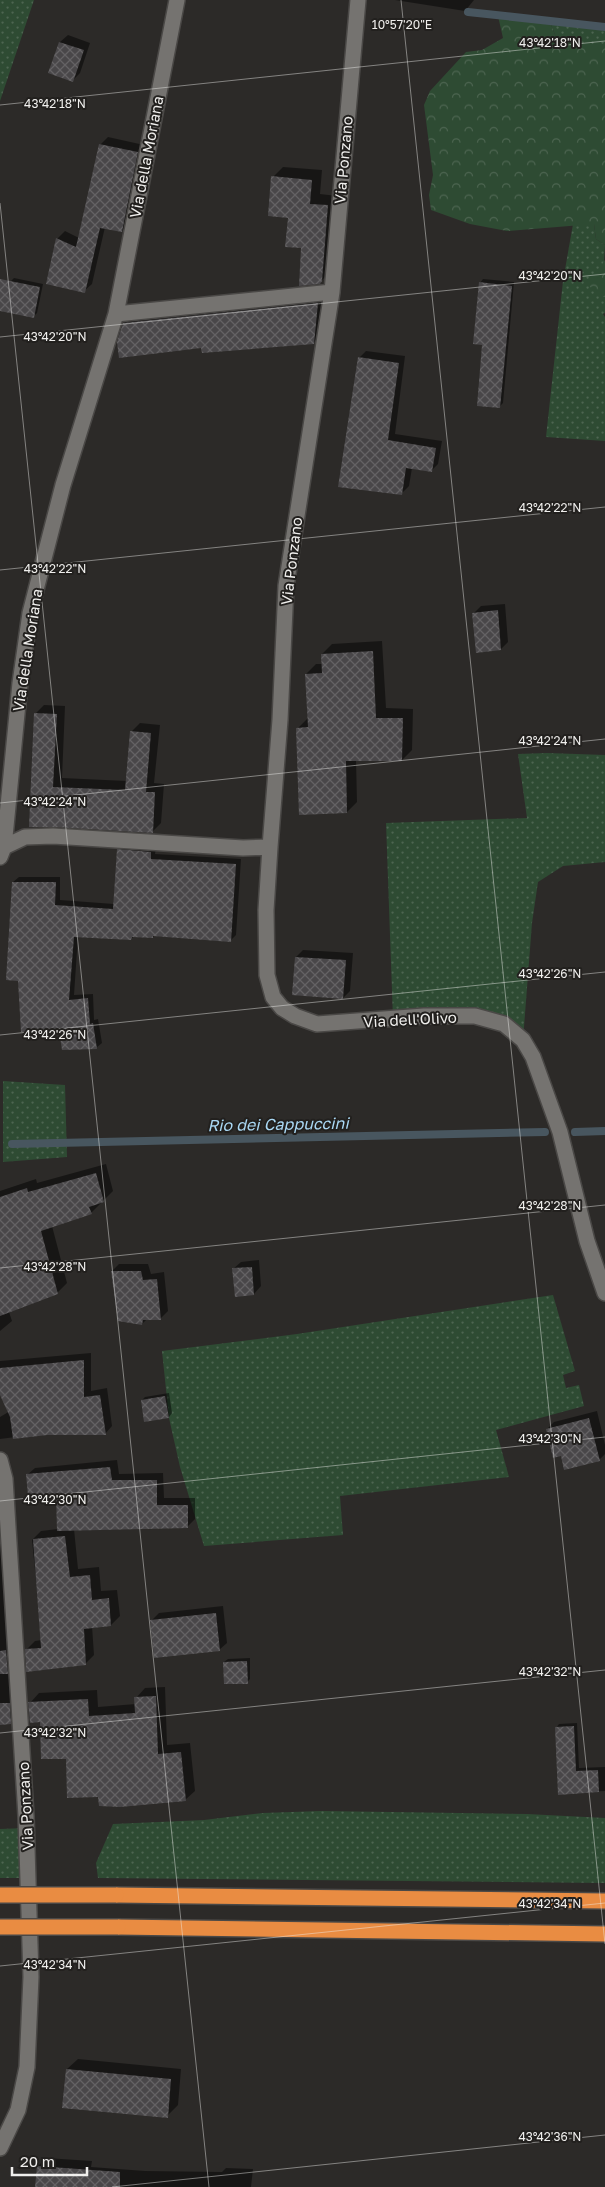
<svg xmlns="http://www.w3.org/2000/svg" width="605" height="2187" viewBox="0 0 605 2187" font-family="'Golos Text',sans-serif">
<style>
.grass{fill:url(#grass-dots)}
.forest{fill:url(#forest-crowns)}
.shadow{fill:#0007}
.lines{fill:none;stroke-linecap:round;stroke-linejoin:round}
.stream{stroke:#48565f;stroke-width:8}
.building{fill:url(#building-cross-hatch)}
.street-casing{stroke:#4a4846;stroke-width:18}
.highway-casing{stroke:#4a4846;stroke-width:18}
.street{stroke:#757370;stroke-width:15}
.highway{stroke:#e98c42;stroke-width:15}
.highway-bridge-casing{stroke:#4a4846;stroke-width:18;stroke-linecap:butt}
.highway-bridge{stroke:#e98c42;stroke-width:15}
.ticks{fill:none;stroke:#f0efed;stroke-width:1;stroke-opacity:0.45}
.labels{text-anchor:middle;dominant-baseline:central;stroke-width:4;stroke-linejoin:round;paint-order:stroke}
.street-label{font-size:15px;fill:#f0efed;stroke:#22201e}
.water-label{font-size:16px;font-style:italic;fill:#aad8f4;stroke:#22201e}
.ticks-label{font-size:12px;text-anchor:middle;fill:#f0efed;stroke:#22201e;stroke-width:4;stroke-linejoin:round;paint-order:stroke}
</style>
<defs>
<pattern id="grass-dots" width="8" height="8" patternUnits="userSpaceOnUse" patternTransform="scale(1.25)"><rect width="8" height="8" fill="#2e4b33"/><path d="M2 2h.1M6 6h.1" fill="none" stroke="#4d6551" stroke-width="1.8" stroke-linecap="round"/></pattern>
<pattern id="forest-crowns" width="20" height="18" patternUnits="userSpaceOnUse" patternTransform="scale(1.25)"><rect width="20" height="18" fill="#2e4b33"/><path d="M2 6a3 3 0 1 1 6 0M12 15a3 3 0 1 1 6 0" fill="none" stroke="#4d6551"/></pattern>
<pattern id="building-cross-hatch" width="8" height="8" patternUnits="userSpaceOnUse" patternTransform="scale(1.25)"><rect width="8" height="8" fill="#494749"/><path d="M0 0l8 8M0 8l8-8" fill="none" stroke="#646264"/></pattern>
</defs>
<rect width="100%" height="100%" fill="#2c2a28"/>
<!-- grass -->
<path class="grass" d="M0,0H34L0,101Z
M550,22L605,27V45H582L557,40Z
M573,224H594L596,239L605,245L602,297H605V313L603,314L605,317V441L546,437L563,281Z
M547,753L605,755V862L563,866L538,882L532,923L523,1040L504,1024L393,1019L386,823L527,818L518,754Z
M3,1081L65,1085L67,1157L3,1162Z
M553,1295L575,1371L563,1375L566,1388L579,1385L584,1406L496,1430L509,1477L340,1496L343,1535L204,1546L180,1467L169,1418L162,1351L297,1334Z
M321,1811L527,1814L605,1818V1883L98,1878L96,1863L113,1824L204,1820L263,1813Z
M26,1828L28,1878H0V1829Z"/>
<!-- forest -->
<path class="forest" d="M498,16L550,22L557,40L582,45H605V245L596,239L594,224L507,231L470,224L431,210L429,195L433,175L424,105L430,91L466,52L482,50L503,38Z
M605,260V297H602L588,285Z"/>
<!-- shadow -->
<path class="shadow" d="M395,0H474L465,11Z
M68,35L90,43L80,73L73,80L50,72L60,42Z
M108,137L144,145L129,224L122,231L105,227L92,284L84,291L47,283L57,239L65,231L79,238L100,145Z
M283,167L322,170L320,194L337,196L330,272L319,283L273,177Z
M14,278L43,284L37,313L33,317L10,282Z
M483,279L514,282L503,403L500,406L484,344L480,283Z
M325,296L321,335L314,342L202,347L124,323L132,316Z
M366,351L405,356L395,434L442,441L438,464L431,471L412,468L409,486L402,493L359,358Z
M505,604L508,642L501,649L474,613L481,606Z
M382,641L386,708L413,709L412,750L402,760L356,759L357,802L347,812L298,728L308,718L306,674L316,664H323L322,654L332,644Z
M44,705L65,706L62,778L127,781L131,732L140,723L160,725L154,783L164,784L161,823L152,832L54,825L35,714Z
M124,845L156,847L155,854L241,859L236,935L231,940L155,935L153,937L134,936L131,939L78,936L74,995L93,994L94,1020L98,1019L102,1043L96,1048L60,1029L13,882L19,877H60V900L114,904L118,850Z
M303,950L353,953L350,991L343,998L296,957Z
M106,1164L113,1191L91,1213L52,1226L67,1283L57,1293L9,1312L12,1321L0,1331V1191L36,1179L37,1183Z
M259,1260L261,1286L254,1294L233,1269L241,1262Z
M119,1264H148L151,1274L164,1272L168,1311L160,1319H147L142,1324L112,1271Z
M91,1353V1391L107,1388L112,1426L105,1434L47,1433L0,1439V1417L17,1407L0,1380V1361Z
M169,1393L172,1413L169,1417L142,1400L145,1397Z
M597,1411L605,1445V1454L600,1459L561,1455L547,1429L554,1422Z
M117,1460L119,1474L163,1473L164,1498H195V1519L187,1527L74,1529L78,1569L99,1567L101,1591L117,1590L120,1616L111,1625L92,1626L94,1655L85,1664L26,1650L35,1641L42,1640L32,1540L41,1531L58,1529L57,1492L27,1475L35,1468Z
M0,1513L19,1714L10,1723L0,1724Z
M223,1606L227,1643L219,1650L152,1620L159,1613Z
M250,1658V1679L247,1682L224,1662L228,1659Z
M165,1687L167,1745L190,1743L195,1791L185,1800L99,1796L67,1758L30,1703L39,1693L97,1690L98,1707L136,1704V1698L145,1688Z
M577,1723L579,1768L605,1767V1791L559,1793L556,1728L559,1724Z
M78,2059L181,2069L178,2105L167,2116L67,2069Z
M46,2158L92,2161L91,2167L145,2171L222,2172L226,2168L253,2169L251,2187H36L38,2166Z"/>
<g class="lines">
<!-- stream -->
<path class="stream" d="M468,12L605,27
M575,1132L605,1131
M12,1144L545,1132"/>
</g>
<!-- building -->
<path class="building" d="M59,42L84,50L73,82L48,73Z
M99,144L138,152L122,232L100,228L85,293L46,284L56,238L76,247Z
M271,176L312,180L310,204L328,205L322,281L320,284L299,286L301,248L285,247L288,218L268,216Z
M0,279L40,287L34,318L0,311Z
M479,282L512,286L500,408L477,406L482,345L473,344Z
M318,303L314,344L202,353L201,348L119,358L117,342L123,323Z
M358,357L399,363L388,440L436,448L432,472L406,468L402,495L338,487Z
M498,610L501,650L476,653L472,613Z
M373,651L376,718H403L402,761H346L347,813L299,815L296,728L308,727L305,674L322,673L321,654Z
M34,713L57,714L53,787L125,790L130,731L151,733L146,792H155L153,833L54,827H29Z
M117,849L151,852V859L236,864L231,942L153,936V938L132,937L131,940L74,937L69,1000L88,998L90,1024L93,1023L97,1049L62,1050L59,1031L21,1032L18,981L6,980L12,882H56L55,905L113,909Z
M295,957L346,960L343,999L292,995Z
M96,1173L104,1202L89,1207L92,1214L41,1231L58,1294L0,1316V1197L27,1188L28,1192Z
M252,1267L254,1295L235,1297L232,1268Z
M111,1271H141L143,1280L157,1279L161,1320H143L142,1325L118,1321Z
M84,1360V1397L100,1395L106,1435H47L13,1439L10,1417L0,1395V1368Z
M165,1396L169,1418L144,1422L141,1400Z
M589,1418L600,1461L564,1470L561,1456L553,1458L546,1429Z
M110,1467L112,1480H157V1505H188V1528L57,1531L56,1494L28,1496L26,1474Z
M65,1536L70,1577L90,1575L92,1600L109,1598L111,1626L84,1629L86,1665L26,1672L25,1649L41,1648L33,1539Z
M216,1613L220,1651L154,1658L150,1620Z
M6,1650L8,1674H0V1651Z
M247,1661L248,1684H224L223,1662Z
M156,1696L158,1754L181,1752L186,1801L120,1807L99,1806L98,1797L67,1798L66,1759H41L40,1722L30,1723L28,1702L88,1699L89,1716L135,1713L134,1697Z
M0,1703H10L11,1724L0,1725Z
M574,1726L576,1771L598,1770L599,1792L558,1795L555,1727Z
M66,2069L171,2079L168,2118L62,2108Z
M37,2166L120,2172V2187H35Z"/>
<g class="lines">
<defs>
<path id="street" d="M116,314L332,292
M4,847L20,683L30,613L63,485L116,314L177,0
M270,847L266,910L267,975L273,997L282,1008L295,1016L317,1024L424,1016H475L504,1024L523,1040L533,1057L560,1132L587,1241L605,1293
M0,857L4,847L25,837L53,836L243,848L270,847L280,720L286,586L332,292L358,0
M0,1460L5,1479L26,1816L31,1977L27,2067L18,2110L0,2148"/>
<path id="highway" d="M116,1895L605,1901
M118,1927L605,1934"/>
</defs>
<!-- street casing -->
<use href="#street" class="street-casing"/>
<!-- highway casing -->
<use href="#highway" class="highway-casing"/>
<!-- street -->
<use href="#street" class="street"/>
<!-- highway -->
<use href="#highway" class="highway"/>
<defs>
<path id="highway-bridge" d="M0,1895H116
M0,1927H118"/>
</defs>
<!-- highway-bridge casing -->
<use href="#highway-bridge" class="highway-bridge-casing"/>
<!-- highway-bridge -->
<use href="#highway-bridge" class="highway-bridge"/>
</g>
<!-- ticks -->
<path class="ticks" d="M401,0L605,1944M0,105L605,41M0,203L209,2187M0,337L605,274M0,570L605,507M0,803L605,739M0,1035L605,972M0,1268L605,1205M0,1501L605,1437M0,1733L605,1670M0,1966L605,1903M112,2187L605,2135"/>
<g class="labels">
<!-- street labels -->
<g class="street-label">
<text transform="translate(146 157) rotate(-79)">Via della Moriana</text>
<text transform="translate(343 160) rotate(-85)">Via Ponzano</text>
<text transform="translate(291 561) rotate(-83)">Via Ponzano</text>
<text transform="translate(27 650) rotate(-81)">Via della Moriana</text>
<text transform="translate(410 1019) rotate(-3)">Via dell'Olivo</text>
<text transform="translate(25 1806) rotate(-93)">Via Ponzano</text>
</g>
<!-- water labels -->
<g class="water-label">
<text transform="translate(278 1124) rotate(-1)">Rio dei Cappuccini</text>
</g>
</g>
<g class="ticks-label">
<text x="402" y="29">10°57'20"E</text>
<text x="550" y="47">43°42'18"N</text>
<text x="55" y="108">43°42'18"N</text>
<text x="550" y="280">43°42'20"N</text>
<text x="55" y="341">43°42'20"N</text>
<text x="550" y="512">43°42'22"N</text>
<text x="55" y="573">43°42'22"N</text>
<text x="550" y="745">43°42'24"N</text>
<text x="55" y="806">43°42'24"N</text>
<text x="550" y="978">43°42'26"N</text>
<text x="55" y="1039">43°42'26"N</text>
<text x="550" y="1210">43°42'28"N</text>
<text x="55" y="1271">43°42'28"N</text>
<text x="550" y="1443">43°42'30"N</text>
<text x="55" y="1504">43°42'30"N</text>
<text x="550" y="1676">43°42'32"N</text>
<text x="55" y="1737">43°42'32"N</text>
<text x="550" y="1908">43°42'34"N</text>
<text x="55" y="1969">43°42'34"N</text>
<text x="550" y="2141">43°42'36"N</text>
</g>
<!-- scale -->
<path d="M12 2167v8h75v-8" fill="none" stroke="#f0efed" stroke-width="2.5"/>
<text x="20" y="2167" font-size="15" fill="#f0efed" stroke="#22201e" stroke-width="4" paint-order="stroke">20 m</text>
</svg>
